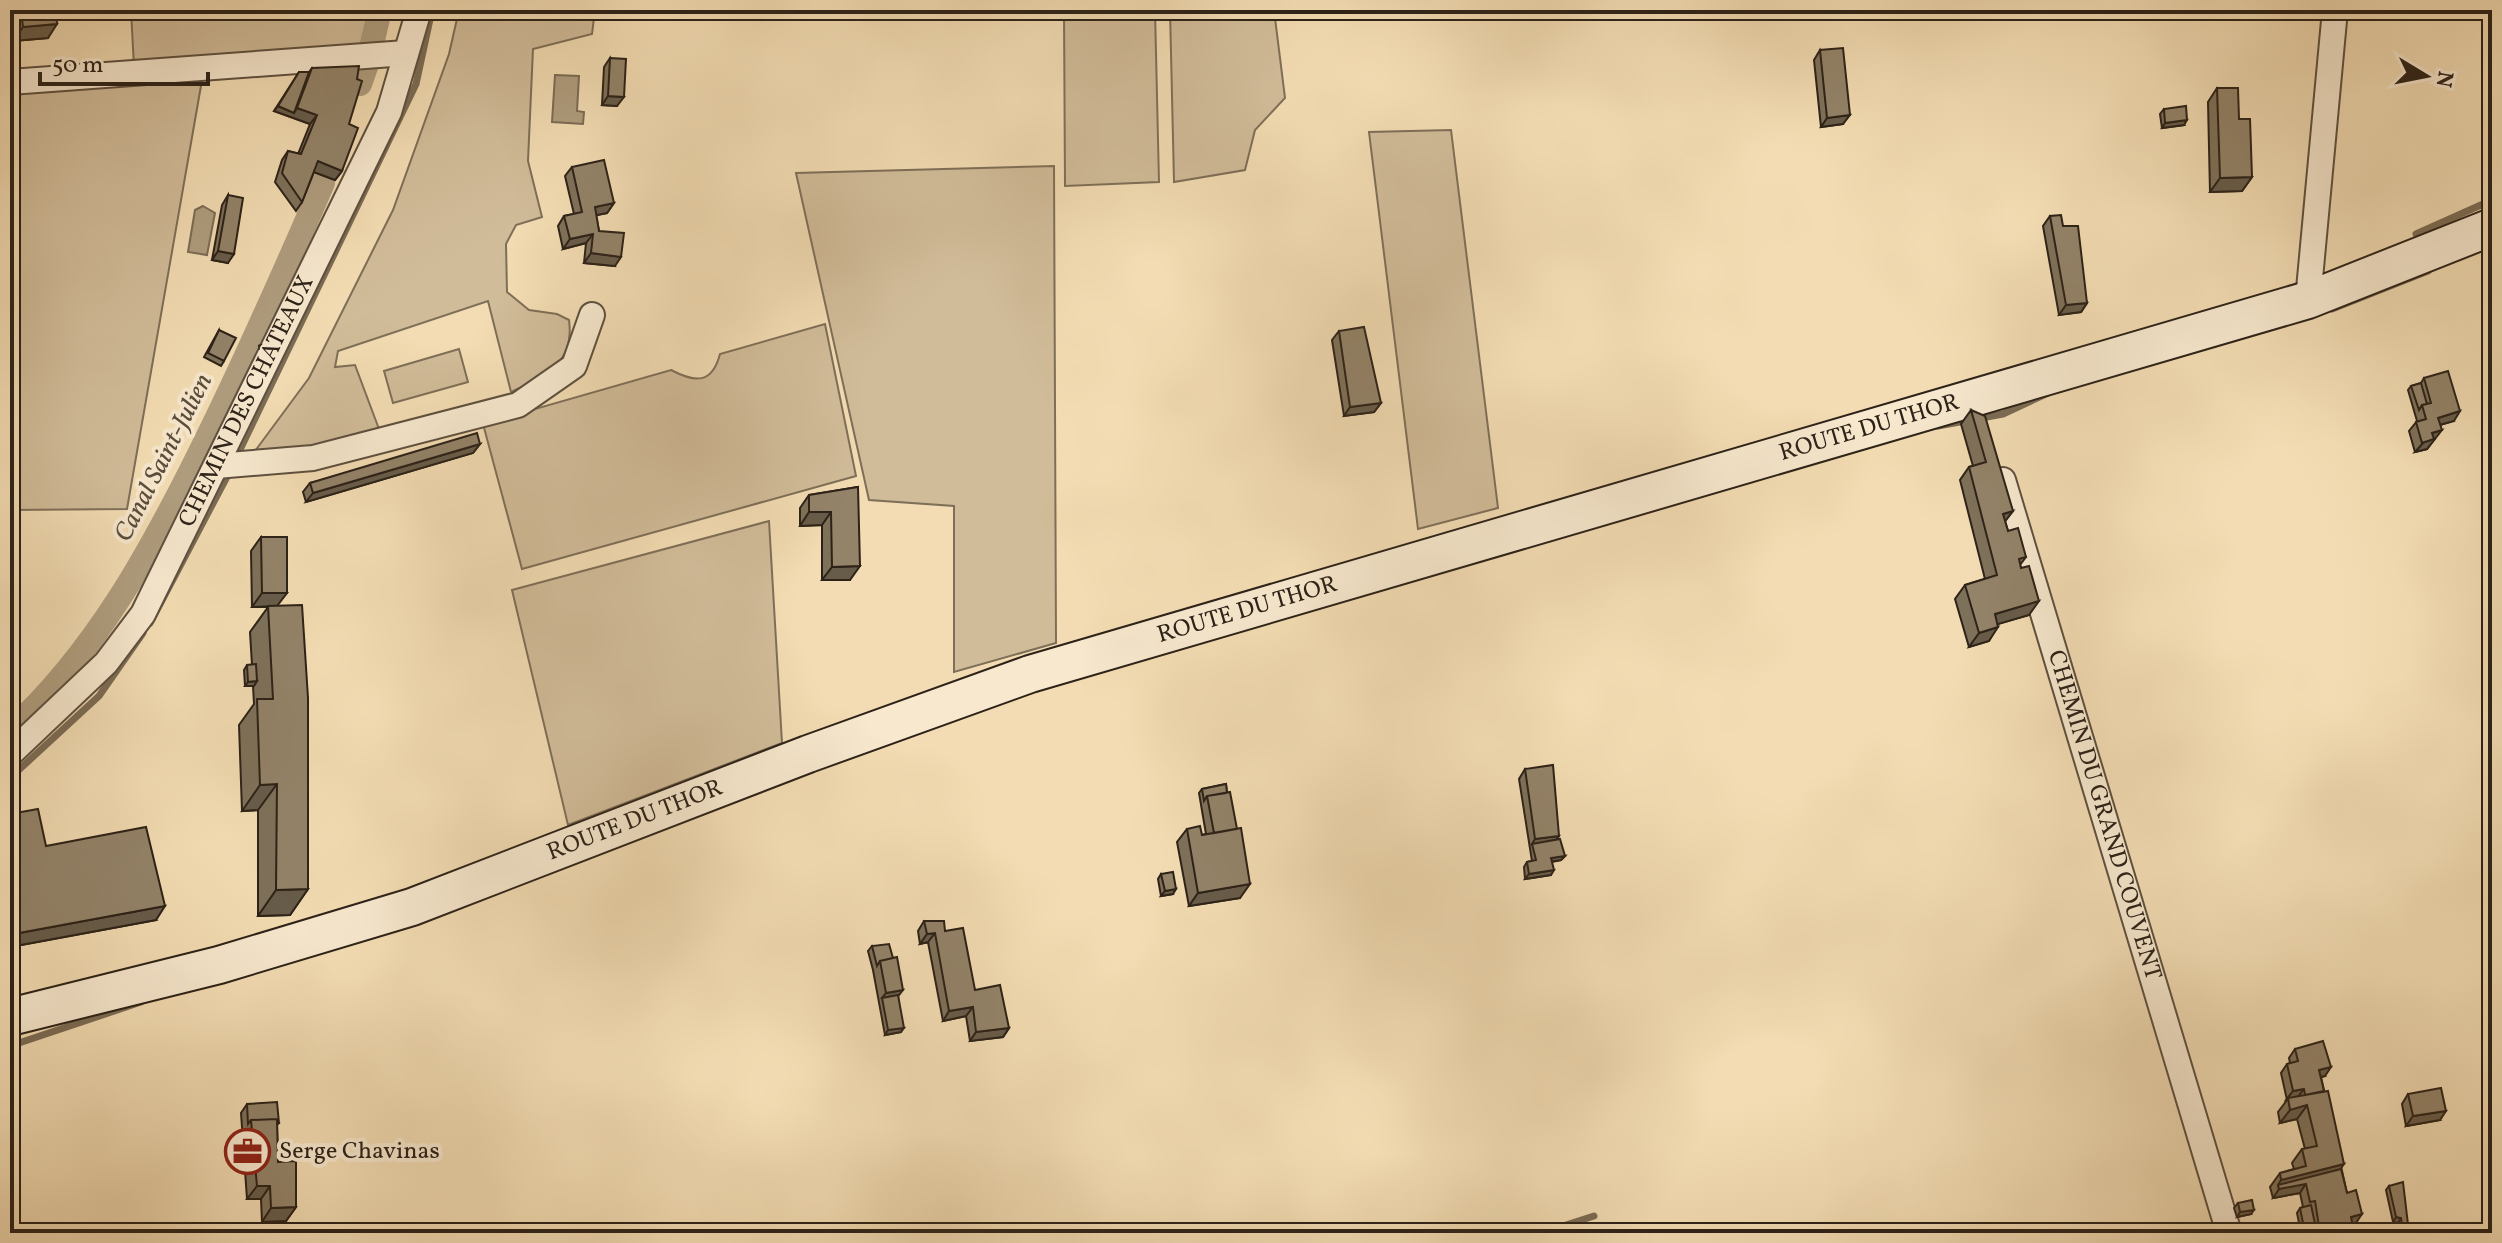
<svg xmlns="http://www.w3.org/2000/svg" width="2502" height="1243" viewBox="0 0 2502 1243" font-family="Vollkorn,serif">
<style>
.green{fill:#d1bc99;stroke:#7e6f58;stroke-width:2}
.water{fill:#af9d7e;stroke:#7b6c55;stroke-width:2}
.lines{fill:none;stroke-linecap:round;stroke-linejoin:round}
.stream{stroke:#7b6c55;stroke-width:7}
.canal{stroke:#af9d7e;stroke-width:24}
.street-casing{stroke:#5e503f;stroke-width:28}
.secondary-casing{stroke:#2c2218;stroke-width:40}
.street{stroke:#f7e8ce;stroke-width:24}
.secondary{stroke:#f7e8ce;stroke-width:36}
.wall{fill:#7e715a;stroke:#2c2218;stroke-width:2}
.shaded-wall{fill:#675c4a;stroke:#2c2218;stroke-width:2}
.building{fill:#938369;stroke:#2c2218;stroke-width:2}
.labels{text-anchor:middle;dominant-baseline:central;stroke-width:8;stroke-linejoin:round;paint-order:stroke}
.street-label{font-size:24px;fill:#2c2218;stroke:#f7e8ce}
.poi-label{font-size:24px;fill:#2c2218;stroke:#f7e8ce;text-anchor:start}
.water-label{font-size:26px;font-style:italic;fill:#5a4d3c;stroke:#f7e8ce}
</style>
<rect width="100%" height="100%" fill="#f3dcb3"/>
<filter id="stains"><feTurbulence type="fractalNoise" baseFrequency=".0025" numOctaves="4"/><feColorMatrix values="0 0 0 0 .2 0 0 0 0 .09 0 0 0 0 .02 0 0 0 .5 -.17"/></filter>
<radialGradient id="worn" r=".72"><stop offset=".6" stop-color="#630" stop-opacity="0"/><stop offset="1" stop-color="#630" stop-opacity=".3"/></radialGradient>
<!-- green -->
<path class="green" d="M131,10H369L360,49L134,67Z
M459,10H595L592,34L533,49L528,161L542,217L516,225L506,244L507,292L529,310L557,314L569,320C575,364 545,376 511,392L488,301L338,351L335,367L355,365L379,429L313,449L255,451L309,378L393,210L449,54Z
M1064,10H1155L1159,182L1065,186Z
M1170,10H1274L1285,98L1255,130L1245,170L1174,182Z
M202,80L127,509L10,510V92Z
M1451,130L1498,508L1418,529L1369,132Z
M1054,166L1056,643L954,672V506L869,500L796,173Z
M825,324L856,476L522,569L483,424L671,370C696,383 712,384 720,354Z
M459,349L468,382L393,403L384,371Z
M769,521L782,743L568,825L512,590Z"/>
<!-- water -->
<path class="water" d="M555,75L579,76L577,111L584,112L583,124L552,122Z
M203,206L215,213L207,255L188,252L195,210Z"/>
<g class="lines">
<!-- stream -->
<path class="stream" d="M2416,234L2492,200
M2332,309L2428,271
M1938,426L2003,414L2048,393
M235,460L416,84L432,10
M150,623L230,471
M10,778L99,696L143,633
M10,1046L141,1002
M1541,1233L1594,1216"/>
<!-- canal -->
<path class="canal" d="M372,44L380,10
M360,84L367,64
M10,731C95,653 150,553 201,450C245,362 284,273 323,183"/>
<defs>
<g id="street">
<path d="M10,82L406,53"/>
<path d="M2308,300L2335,10"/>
<path d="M216,466L313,458L518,405L574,366L592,315"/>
<path id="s1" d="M2003,480L2229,1233"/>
<path id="s2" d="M10,754L106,663L143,614L389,112L419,10"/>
</g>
<g id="secondary">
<path id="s3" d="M10,1017L219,965L412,907L808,754L1030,674L2308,300L2492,227"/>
</g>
</defs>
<!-- street casing -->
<use href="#street" class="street-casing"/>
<!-- secondary casing -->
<use href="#secondary" class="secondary-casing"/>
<!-- street -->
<use href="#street" class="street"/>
<!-- secondary -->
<use href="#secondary" class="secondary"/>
</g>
<!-- wall -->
<path class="wall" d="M10,10H56L48,38L13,41Z
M1820,50L1843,124L1821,127L1814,60Z
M610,58L617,106L602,105L604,67Z
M312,68L349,124L342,171L335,180L314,172L302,202L296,211L275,182L282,160L288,151L298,154L310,124L274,111L299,72H309Z
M2217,88L2239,119L2252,177L2242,191L2210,192L2208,102Z
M2164,109L2184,125L2162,128L2160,114Z
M572,167L614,203L607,213L596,215L599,231L615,266L584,263L586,243L563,249L558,226L564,216L574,214L565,176Z
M228,195V263L212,260L222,205Z
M2050,216L2063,226L2087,303L2081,312L2059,315L2043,226Z
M219,330L224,361L221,366L204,357Z
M1339,331L1381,403L1374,412L1344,416L1332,340Z
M2424,378L2454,421L2440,425L2435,439L2434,440L2427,449L2415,452L2409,431L2417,421L2408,390L2411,386L2421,383Z
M1971,410L2013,511L2005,521L2008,531L2026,557L2020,565L2029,615L1997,624L1989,641L1969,647L1955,599L1965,585L1985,579L1960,480L1969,467L1973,466L1961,424Z
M480,444L473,453L306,502L303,492L310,483Z
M858,487L850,580H822V525L800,526V508L809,495Z
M261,537L278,606L308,889L290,915L258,916V810L242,811L239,725L254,704L253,686H245L244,670L247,665H252L250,632L268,607H252L251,551Z
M1525,769L1559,836L1556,840L1565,856L1561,860L1552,862L1551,875L1525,879L1524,867L1527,862L1532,861L1519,779Z
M1226,784L1240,898L1189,906L1177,842L1187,829L1202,835L1206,834L1199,793L1202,789Z
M10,814L46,846L156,920L10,947Z
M1161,874L1173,894L1161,896L1158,879Z
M924,921L945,931L975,990L1009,1028L1003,1037L970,1041L966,1016L943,1021L928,942L920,944L918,931Z
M872,946L898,996L901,1032L885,1035L873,970L868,951Z
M2295,1049L2325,1076L2321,1077L2347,1193L2356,1223L2353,1224V1227L2366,1233H2301L2297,1213L2300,1208L2303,1207L2300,1193L2273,1198L2270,1187L2280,1173L2294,1169L2292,1163L2302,1149H2305L2297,1119L2280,1123L2278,1112L2287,1100L2281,1073L2287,1064L2290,1063L2289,1058Z
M2408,1094L2440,1120L2406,1126L2402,1104Z
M247,1104L279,1123L277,1125L278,1162L296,1207L286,1221L262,1222L261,1199H247L241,1113Z
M2389,1186L2409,1233H2399L2398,1223L2393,1222L2386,1190Z
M2238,1203L2251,1214L2237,1217L2234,1208Z"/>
<!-- shaded-wall -->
<path class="shaded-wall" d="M57,24L48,38L13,41L23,27Z
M608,96L624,97L617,106L602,105Z
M278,106L294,113L297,108L317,115L310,124L274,111Z
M1850,115L1843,124L1821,127L1827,118Z
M2187,120L2184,125L2162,128L2165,123Z
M318,161L342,171L335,180L311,171Z
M2252,177L2242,191L2210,192L2220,178Z
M614,203L607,213L588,217L595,207Z
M593,234L586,243L563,249L570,239Z
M218,251L234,254L228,263L212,260Z
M591,253L621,257L615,266L584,263Z
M2087,303L2081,312L2059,315L2066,305Z
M1381,403L1374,412L1344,416L1350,407Z
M2460,411L2454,421L2432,427L2438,418Z
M2442,430L2427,449L2415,452L2432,433Z
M480,444L473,453L306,502L313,493Z
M2013,511L2003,524V514Z
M809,512H831L822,525L800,526Z
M860,566L850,580H822L832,567Z
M262,593H287L277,606L252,607Z
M2039,601L2029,615L1985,628L1995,614Z
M1998,627L1989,641L1969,647L1979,633Z
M257,681L254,686H245L248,682Z
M277,784L258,810L242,811L260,785Z
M1559,836L1553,845L1532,844L1535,839Z
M1565,856L1561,860L1548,862L1551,858Z
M1554,870L1551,875L1525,879L1529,874Z
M1250,884L1240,898L1189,906L1198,893Z
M308,889L290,915L258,916L276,890Z
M1176,889L1173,894L1161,896L1165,891Z
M165,906L156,920L10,947L19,933Z
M935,933L928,942L920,944L927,934Z
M903,990L896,999L882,998L886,993Z
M973,1007L966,1016L943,1021L949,1011Z
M904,1028L901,1032L885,1035L888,1030Z
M1009,1028L1003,1037L970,1041L976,1032Z
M2331,1067L2325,1076L2312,1079L2319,1070Z
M2304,1089L2297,1098L2286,1100L2293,1091Z
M2306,1099L2318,1104L2306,1107L2297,1119L2280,1123L2290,1110Z
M2446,1111L2440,1120L2406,1126L2413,1116Z
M2344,1164L2334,1178L2305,1185L2300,1193L2273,1198L2279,1189L2278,1185L2281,1180Z
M257,1186H270L261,1199H247Z
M296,1207L286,1221L262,1222L271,1208Z
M2254,1210L2251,1214L2237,1217L2240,1212Z
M2362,1214L2356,1223L2345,1226L2351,1217Z
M2396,1217L2401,1218L2398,1223L2393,1222Z"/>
<!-- building -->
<path class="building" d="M21,10H56L57,24L23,27Z
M1843,48L1850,115L1827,118L1820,50Z
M610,58L626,59L624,97L608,96Z
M359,66L357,79L362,81L349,124L358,128L342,171L318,161L302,202L282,173L288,151L301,154L317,115L297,108L312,68Z
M299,72H309L294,113L278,106Z
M2217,88H2238L2239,119H2250L2252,177L2220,178Z
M2186,106L2187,120L2165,123L2164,109Z
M604,160L614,203L595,207L599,231L624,233L621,257L591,253L593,234L570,239L564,216L582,212L572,167Z
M228,195L243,198L234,254L218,251Z
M2061,215L2063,226H2078L2087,303L2066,305L2050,216Z
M1364,327L1381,403L1350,407L1339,331Z
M219,330L236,338L224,361L208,353Z
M2448,371L2460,411L2438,418L2442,430L2432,433L2434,439L2422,443L2416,422L2426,419L2422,405L2431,403L2424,378Z
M2421,383L2427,404L2422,405L2419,410L2411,386Z
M1971,410L1985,416L2013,511L2003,514L2008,531L2018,528L2026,557L2019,559L2021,568L2029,566L2039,601L1995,614L1998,627L1979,633L1965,585L1997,575L1969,467L1986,462Z
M477,433L480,444L313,493L310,483Z
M858,487L860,566L832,567L831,512H809V495Z
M261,537H287V593H262Z
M302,605L308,698V889L276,890L277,784L260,785L257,699H273L268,606Z
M256,664L257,681L248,682L247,665Z
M1553,765L1559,836L1535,839L1525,769Z
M1226,784L1227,793L1207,796L1204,801L1202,789Z
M1230,792L1237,829L1214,833L1207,796Z
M38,809L46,846L146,827L165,906L19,933L10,884V814Z
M1200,826L1202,835L1241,828L1250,884L1198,893L1187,829Z
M1560,839L1565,856L1551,858L1554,870L1529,874L1527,862L1536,860L1532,844Z
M1173,872L1176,889L1165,891L1161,874Z
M924,921H944L945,931L963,928L975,990L1000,985L1009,1028L976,1032L973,1007L949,1011L935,933L927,934Z
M889,944L893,958L880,961L877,966L872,946Z
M897,957L903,990L886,993L880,961Z
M898,995L904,1028L888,1030L882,998Z
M2323,1041L2331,1067L2319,1070L2324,1091L2305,1095L2304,1089L2293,1091L2287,1064L2298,1061L2295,1049Z
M2441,1088L2446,1111L2413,1116L2408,1094Z
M2328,1091L2344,1164L2281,1180L2280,1173L2306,1166L2302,1149L2317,1146L2307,1105L2290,1110L2288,1098Z
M277,1102L279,1123H277V1119L251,1120L248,1124L247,1104Z
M277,1119L278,1162L296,1161V1207L271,1208L270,1186H257L251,1120Z
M2341,1169L2347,1193L2356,1190L2362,1214L2351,1217L2353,1227L2364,1225L2366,1233H2320L2315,1201L2310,1202L2306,1184L2279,1189L2278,1185Z
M2403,1182L2409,1233H2403L2401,1218L2396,1217L2389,1186Z
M2252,1200L2254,1210L2240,1212L2238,1203Z
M2311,1205L2317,1233H2305L2300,1208Z"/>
<!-- icons -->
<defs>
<symbol id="office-ring" viewBox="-11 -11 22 22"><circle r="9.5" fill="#f7e8ce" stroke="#8f2418" stroke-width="1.5"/><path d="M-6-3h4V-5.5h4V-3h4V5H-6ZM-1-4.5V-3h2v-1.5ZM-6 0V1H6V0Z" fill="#8f2418"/></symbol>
</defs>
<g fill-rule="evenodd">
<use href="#office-ring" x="222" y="1126" width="51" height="51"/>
</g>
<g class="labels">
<!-- street labels -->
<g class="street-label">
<text stroke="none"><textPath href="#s2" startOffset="430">CHEMIN DES CHÂTEAUX</textPath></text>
<text stroke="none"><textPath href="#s3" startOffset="1952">ROUTE DU THOR</textPath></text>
<text stroke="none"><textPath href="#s3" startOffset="1304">ROUTE DU THOR</textPath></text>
<text stroke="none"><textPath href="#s1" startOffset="350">CHEMIN DU GRAND COUVENT</textPath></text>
<text stroke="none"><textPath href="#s3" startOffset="656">ROUTE DU THOR</textPath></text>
</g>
<!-- poi labels -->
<g class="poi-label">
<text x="279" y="1152">Serge Chavinas</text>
</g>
<!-- water labels -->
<g class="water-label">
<text transform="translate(164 458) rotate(-63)">Canal Saint-Julien</text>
</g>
</g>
<!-- margin -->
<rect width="2502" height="1243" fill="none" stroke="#f3dcb3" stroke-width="40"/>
<rect x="12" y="12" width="2478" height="1219" fill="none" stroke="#2c2218" stroke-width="4"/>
<rect x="20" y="20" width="2462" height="1203" fill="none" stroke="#2c2218" stroke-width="2"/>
<!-- north arrow -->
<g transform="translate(2426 76) rotate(100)" stroke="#f7e8ce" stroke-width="6" paint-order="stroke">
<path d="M0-6L14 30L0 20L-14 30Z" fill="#2c2218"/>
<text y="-12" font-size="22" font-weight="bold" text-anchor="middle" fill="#2c2218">N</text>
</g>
<!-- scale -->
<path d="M40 72v12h168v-12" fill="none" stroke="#2c2218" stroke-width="4"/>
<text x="52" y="72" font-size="24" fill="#2c2218" stroke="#f7e8ce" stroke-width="6" paint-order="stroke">50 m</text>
<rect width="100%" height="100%" filter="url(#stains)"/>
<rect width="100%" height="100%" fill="url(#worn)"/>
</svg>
